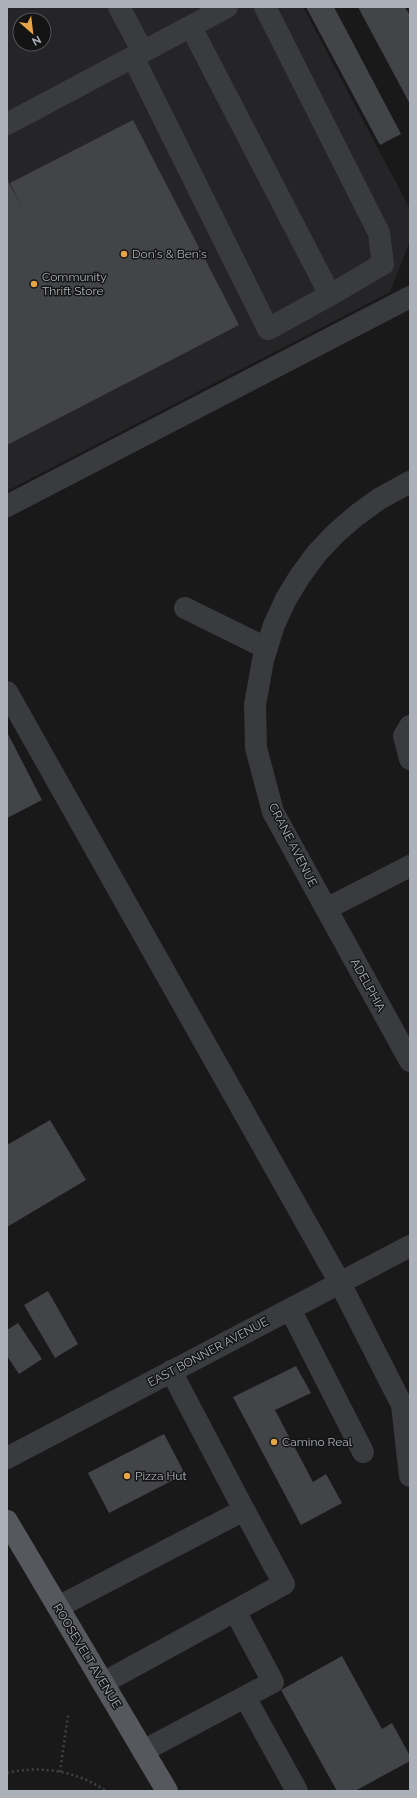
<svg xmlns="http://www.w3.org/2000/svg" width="417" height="1798" viewBox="0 0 417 1798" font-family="Raleway,sans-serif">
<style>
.built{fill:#252527;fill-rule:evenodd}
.building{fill:#434447}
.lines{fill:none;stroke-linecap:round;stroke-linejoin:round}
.path{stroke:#404246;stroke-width:2.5;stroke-dasharray:2 3;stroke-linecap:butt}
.minor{stroke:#3a3b3f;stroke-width:22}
.major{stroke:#56585e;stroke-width:22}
.poi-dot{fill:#e5a546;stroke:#141415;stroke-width:1.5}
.labels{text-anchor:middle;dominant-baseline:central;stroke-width:3;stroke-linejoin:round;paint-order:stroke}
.poi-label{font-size:12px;fill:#acb1b9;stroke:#141415;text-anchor:start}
.street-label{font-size:12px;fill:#acb1b9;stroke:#141415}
</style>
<rect width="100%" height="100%" fill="#19191a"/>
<!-- built -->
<path class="built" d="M7,7H303L410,209V241L390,292L7,491ZM20,20H44V44H20Z"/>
<!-- building -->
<path class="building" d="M306,7H334L401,134L380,145Z
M358,7H405L410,16V104Z
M133,120L239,325L7,445V179L22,208L10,183Z
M7,732L42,800L7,818Z
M50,1120L86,1180L7,1227V1145Z
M48,1291L78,1344L55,1358L24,1305Z
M18,1323L42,1359L19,1374L7,1356V1330Z
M296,1366L311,1393L275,1410L313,1482L326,1474L342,1503L301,1525L233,1397Z
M164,1434L185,1474L109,1513L88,1473Z
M342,1656L382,1729L392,1723L410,1756V1761L355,1791H337L281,1690Z"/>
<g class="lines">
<!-- path -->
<path class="path" d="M60,1772L68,1715
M7,1773C41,1765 77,1771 106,1791"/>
<!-- minor -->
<path class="minor" d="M119,7L143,52
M191,27L330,295L383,264L379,233L265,7
M133,57L268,329L330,295
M7,124L227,7
M410,482L379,499L357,515L336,533L317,553L300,576L286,599L274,625L263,660L255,705L256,748L273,812L410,1061
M7,506L410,297
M185,608L266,648
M7,692L340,1283L402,1405L410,1476
M410,726L404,736L410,759
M326,909L410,866
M290,1309L363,1452
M7,1458L410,1246
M58,1607L244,1510L171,1371
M103,1683L284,1584L244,1510
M245,1697L297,1791
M143,1751L273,1682L235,1611"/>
<!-- major -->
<path class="major" d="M7,1521L167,1791"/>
</g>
<!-- markers -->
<g class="poi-dot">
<circle cx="124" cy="254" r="4"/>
<circle cx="34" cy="284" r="4"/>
<circle cx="274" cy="1442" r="4"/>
<circle cx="127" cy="1476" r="4"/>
</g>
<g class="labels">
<!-- poi labels -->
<g class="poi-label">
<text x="132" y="254">Don's &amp; Ben's</text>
<text x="42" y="277">Community<tspan x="42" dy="14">Thrift Store</tspan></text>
<text x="282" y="1442">Camino Real</text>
<text x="135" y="1476">Pizza Hut</text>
</g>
<!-- street labels -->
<g class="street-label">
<text transform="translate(293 845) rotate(63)">CRANE AVENUE</text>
<text transform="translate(368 985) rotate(61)">ADELPHIA</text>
<text transform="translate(208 1352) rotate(-28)">EAST BONNER AVENUE</text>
<text transform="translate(87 1656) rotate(59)">ROOSEVELT AVENUE</text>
</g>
</g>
<!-- border -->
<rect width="417" height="1798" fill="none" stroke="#acb1b9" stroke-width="16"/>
<!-- north arrow -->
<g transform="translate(32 32) rotate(152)"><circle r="19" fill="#141415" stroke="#515357"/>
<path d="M0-3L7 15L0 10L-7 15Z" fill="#e5a546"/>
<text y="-6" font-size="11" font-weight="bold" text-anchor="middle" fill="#acb1b9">N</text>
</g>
</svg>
